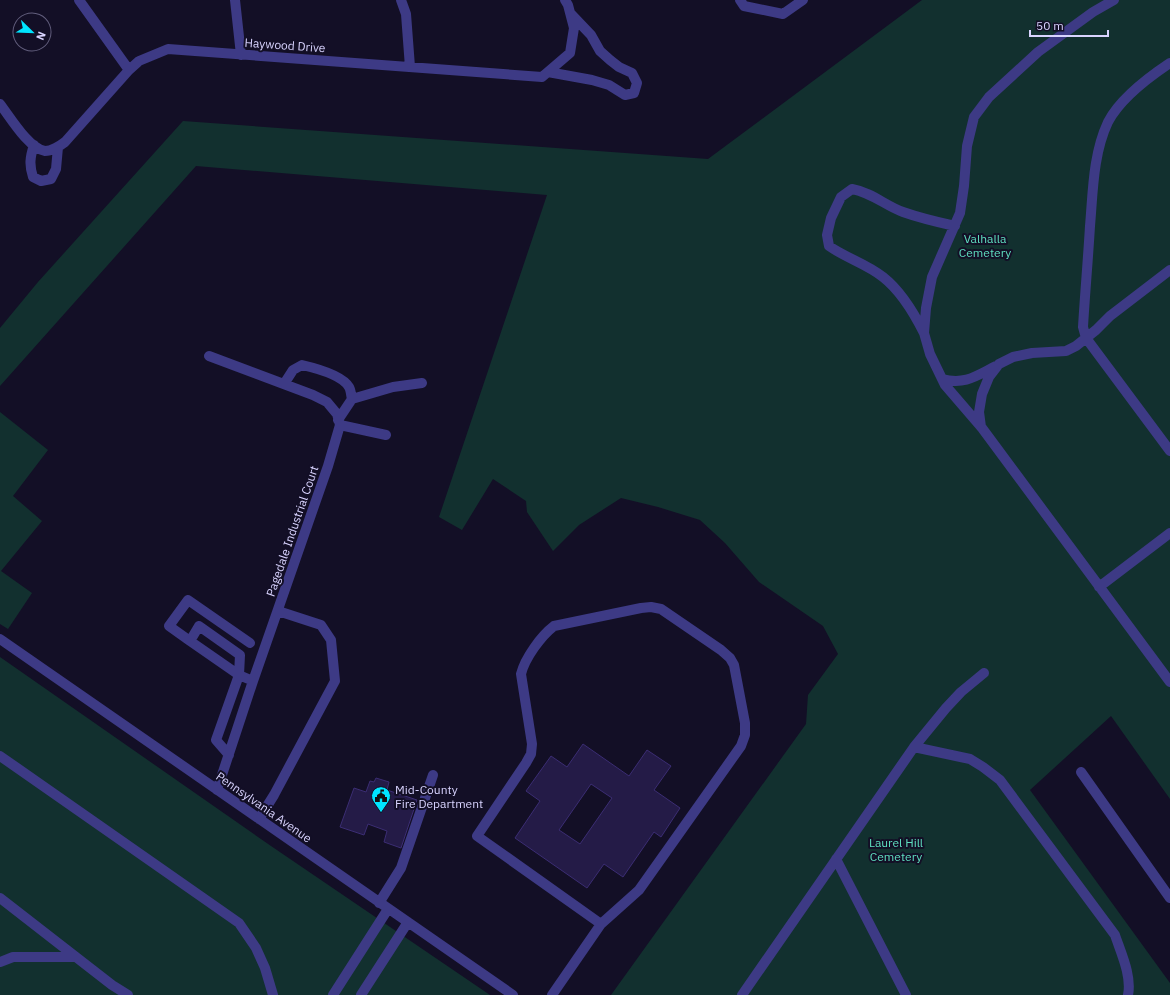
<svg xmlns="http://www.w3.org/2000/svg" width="1170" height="995" viewBox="0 0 1170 995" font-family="'IBM Plex Sans',sans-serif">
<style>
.green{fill:#12302f}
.building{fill:#241b47;stroke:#3b2d73;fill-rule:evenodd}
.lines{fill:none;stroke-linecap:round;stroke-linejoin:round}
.minor{stroke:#3d3a85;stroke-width:10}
.labels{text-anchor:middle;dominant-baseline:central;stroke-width:4;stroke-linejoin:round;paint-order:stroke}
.street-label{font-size:12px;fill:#d9d4ff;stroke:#130f26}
.park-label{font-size:12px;fill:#5fe0c0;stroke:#130f26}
.poi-label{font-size:12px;fill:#d9d4ff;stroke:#130f26;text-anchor:start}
</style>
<rect width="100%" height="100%" fill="#130f26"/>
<!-- green -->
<path class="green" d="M922,0H1170V799L1111,716L1030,790L1170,983V995H611L806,724L808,695L838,654L823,626L759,582L725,543L700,520L658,507L621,498L579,525L553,551L527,512L526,501L493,479L462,530L439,517L547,195L196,166L0,386V328L38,282L183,121L708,159Z
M0,412L48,450L13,496L42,521L1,571L32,593L8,629L0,624Z
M0,657L271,846L490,995H0Z"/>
<!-- building -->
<path class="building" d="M583,744L629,776L647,750L671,766L654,790L680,808L661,837L654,832L623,877L604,864L587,888L515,838L540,801L526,791L551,756L567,767ZM591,784L612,798L580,844L559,830Z
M376,778L389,782L387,790L417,800L401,848L384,842L387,831L368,824L364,835L340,827L354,788L366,792L370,781L374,782Z"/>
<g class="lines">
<!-- minor -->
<path class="minor" d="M79,0L129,70
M235,0L241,55
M401,0L406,14L410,67
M740,0L744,6L783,14L803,0
M1114,0L1093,12L1038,52L989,97L974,117L967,146L964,186L960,213L932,277L926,308L924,333L930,354L945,385L982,428L1170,682
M1170,63C1149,77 1120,99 1108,122C1093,154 1093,191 1090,226C1088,260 1085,293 1083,327L1086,338L1170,451
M548,72L592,80L609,85L625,95L634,93L637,83L632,73L619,67L610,60L600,51L591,35L571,14
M0,104C10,117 29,149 45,151C51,151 60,146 65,142L129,70L139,61L168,49L542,77L570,53L574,28L568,5L565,0
M34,145C30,157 29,165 33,177L41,181L51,179L56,169L58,147
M924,333C914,313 901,291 883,277C867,264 846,258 829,246L827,235L831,218L841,197L852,189C873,193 884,205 903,212C920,218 937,222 955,226
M209,356L313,395L327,402L337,414L340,425L328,466L253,681L217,790
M942,379C965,385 976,376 996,366
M284,384L293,370L302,365C315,368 342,375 349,387C351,390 351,396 352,399
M338,420L352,399L393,387L422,383
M340,425L386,435
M981,427L979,412L982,394L989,377L999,364L1013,357L1032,353L1066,351L1076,346L1096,330L1110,316L1170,270
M1099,587L1170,533
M0,639L513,995
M190,641L169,626L188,600L250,643
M914,747L970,759L983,767L1000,780L1115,935C1121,953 1132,976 1128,995
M229,755L216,740L239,675L240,655L199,626L190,641L239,675L253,681
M0,756L239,923L256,948L265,968L273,995
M1081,772L1170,898
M259,819L274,795L335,681L331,640L321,625L278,611
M836,859L906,995
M0,898L112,985L128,995
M379,903L401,868L433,775
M0,962L13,957H75
M333,995L388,909
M361,995L408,922
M552,995L601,924L639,890L741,746L745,735V723L734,665L730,658L721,650L661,609L651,607L641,608L554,626C541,636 525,658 521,674L532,744L531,754L526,763L477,836L601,924
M742,995L914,747L946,708L961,692L984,673"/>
</g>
<!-- icons -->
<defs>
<symbol id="civic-pin" viewBox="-11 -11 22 30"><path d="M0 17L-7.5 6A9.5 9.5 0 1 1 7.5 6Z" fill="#00e5ff" stroke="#130f26"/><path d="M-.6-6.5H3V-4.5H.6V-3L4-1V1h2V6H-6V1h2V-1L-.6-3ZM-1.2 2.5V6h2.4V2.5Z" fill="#111"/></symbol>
</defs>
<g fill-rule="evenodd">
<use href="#civic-pin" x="370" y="785" width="22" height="30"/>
</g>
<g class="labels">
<!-- street labels -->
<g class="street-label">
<text transform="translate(285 45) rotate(4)">Haywood Drive</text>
<text transform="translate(292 531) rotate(-71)">Pagedale Industrial Court</text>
<text transform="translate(264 807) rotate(35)">Pennsylvania Avenue</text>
</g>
<!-- park labels -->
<g class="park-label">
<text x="985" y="238">Valhalla<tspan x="985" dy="14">Cemetery</tspan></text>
<text x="896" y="842">Laurel Hill<tspan x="896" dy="14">Cemetery</tspan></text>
</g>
<!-- poi labels -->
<g class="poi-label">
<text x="395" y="789">Mid-County<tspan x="395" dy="14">Fire Department</tspan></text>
</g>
</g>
<!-- north arrow -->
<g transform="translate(32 32) rotate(113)"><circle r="19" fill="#130f26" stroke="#625e7d"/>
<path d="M0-3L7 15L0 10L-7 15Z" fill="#00e5ff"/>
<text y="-6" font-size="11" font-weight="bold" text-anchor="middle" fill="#d9d4ff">N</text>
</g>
<!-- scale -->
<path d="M1030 30v6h78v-6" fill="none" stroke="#d9d4ff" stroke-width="2"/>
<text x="1036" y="30" font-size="12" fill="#d9d4ff" stroke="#130f26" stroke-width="3" paint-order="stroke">50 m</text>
</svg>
